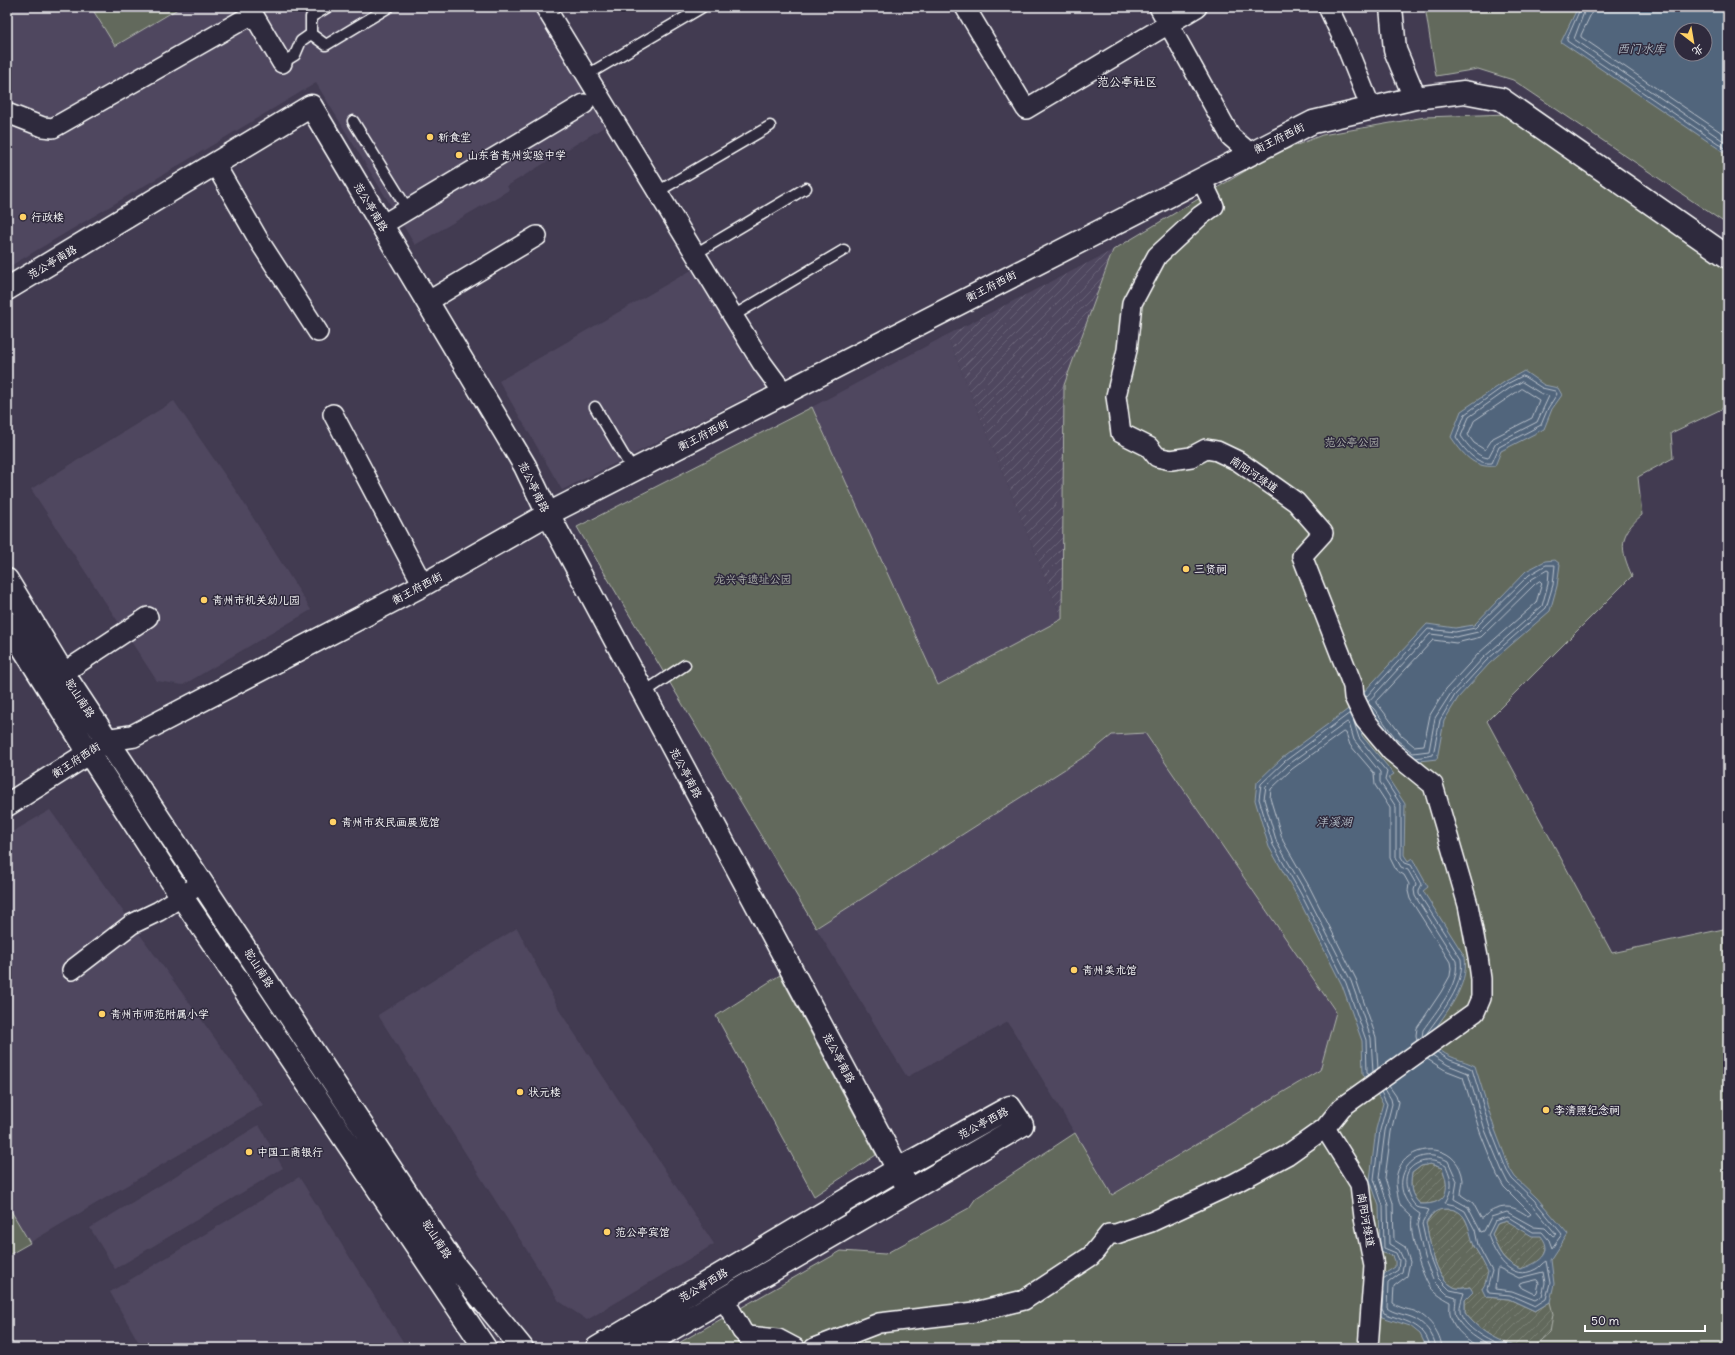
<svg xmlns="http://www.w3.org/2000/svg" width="1735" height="1355" viewBox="0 0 1735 1355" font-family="Delius,'LXGW WenKai TC',sans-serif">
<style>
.built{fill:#4f475f}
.industrial{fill:url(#industrial-furrows)}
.park{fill:#62695c;stroke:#b0b4ae;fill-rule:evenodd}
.garden{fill:url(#garden-furrows);stroke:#b0b4ae}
.water{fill:#51657c;stroke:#97a3b0;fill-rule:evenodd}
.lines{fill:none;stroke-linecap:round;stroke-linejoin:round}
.shore{stroke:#b9c1cb;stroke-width:1}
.lane-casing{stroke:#fff;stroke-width:13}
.street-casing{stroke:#fff;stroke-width:22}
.secondary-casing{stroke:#fff;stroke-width:25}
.primary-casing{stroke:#fff;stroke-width:25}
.lane{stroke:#2f2a3d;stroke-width:10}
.street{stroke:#2f2a3d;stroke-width:19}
.secondary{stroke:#2f2a3d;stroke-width:22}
.primary{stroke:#2f2a3d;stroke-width:22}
.poi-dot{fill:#ffd166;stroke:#2f2a3d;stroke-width:1.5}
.labels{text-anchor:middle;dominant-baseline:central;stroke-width:3;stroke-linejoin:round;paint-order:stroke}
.poi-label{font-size:11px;fill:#fff;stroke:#2f2a3d;text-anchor:start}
.street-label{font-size:11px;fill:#fff;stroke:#2f2a3d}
.park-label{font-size:11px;fill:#b0b4ae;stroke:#2f2a3d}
.water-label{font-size:12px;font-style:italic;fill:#b1bac4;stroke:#2f2a3d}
.neighbourhood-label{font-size:12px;fill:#fff;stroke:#2f2a3d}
</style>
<defs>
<pattern id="industrial-furrows" width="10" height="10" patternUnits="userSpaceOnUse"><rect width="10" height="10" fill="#4f475f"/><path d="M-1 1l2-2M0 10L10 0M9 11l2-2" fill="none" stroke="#696377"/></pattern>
<pattern id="garden-furrows" width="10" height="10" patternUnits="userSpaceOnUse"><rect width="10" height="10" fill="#62695c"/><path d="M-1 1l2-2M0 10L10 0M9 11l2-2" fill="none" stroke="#7a8074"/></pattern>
</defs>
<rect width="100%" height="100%" fill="#423b51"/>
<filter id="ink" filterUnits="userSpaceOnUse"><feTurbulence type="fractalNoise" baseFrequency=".025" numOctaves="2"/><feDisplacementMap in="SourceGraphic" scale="8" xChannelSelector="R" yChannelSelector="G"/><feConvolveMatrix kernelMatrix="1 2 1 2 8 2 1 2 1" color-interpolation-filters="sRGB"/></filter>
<g filter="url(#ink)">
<!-- built -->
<path class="built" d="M7,7H538L609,124L507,186L509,190L415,245L316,83L7,268Z
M695,268L767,387L562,490L499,381Z
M947,335L1062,619L938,685L812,407Z
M174,401L240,497L311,610L183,685L157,681L31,489Z
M1145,733L1336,1012L1320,1070L1112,1195L1008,1022L907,1077L816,928L1090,753L1112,735Z
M50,810L263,1105L7,1256V835Z
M517,928L561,1013L714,1244L587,1320L559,1301L378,1015Z
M259,1125L283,1168L115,1269L90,1228Z
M299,1177L407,1348H142L110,1292Z"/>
<!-- industrial -->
<path class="industrial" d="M1113,250L1064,385L1062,619L947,335Z"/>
<!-- park -->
<path class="park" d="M91,7H181L115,46Z
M1425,7H1728V225L1513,80L1478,69L1436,76ZM1681,30H1705V54H1681Z
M1507,114L1728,268V406L1671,433L1673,458L1638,477L1642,515C1618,535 1620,549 1632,576L1487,721L1612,953L1728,928V1348H670L841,1251L885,1254L969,1208L976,1198L1075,1133L1112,1195L1320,1070L1336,1012L1145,733L1112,735L1090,753L816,928L577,527L812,407L938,685L1062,619L1064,385L1113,250L1272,155L1322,135L1425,117Z
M780,975L876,1155L814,1196L716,1016Z
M7,1204L30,1243L7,1256Z"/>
<!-- garden -->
<path class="garden" d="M1430,1164L1442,1168C1451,1190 1448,1205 1420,1204C1410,1194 1410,1187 1412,1173L1421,1166Z
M1439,1209H1453L1462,1213L1471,1231L1474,1246L1489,1272L1485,1284L1486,1297L1509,1299L1535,1311L1550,1302L1553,1314L1550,1333L1533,1348C1505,1348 1482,1334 1465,1313V1300L1470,1287C1464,1288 1457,1290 1452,1286C1434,1275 1430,1242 1426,1223L1433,1213Z
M1507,1221C1516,1225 1534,1230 1541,1236C1551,1245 1545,1258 1535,1265C1531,1267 1525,1268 1520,1269C1502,1260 1499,1252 1492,1234L1497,1224Z"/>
<!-- water -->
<path class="water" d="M1578,7H1728V155L1561,42ZM1681,30H1705V54H1681Z
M1524,371L1544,385L1558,388L1562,395L1552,409L1544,429L1501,451L1495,466C1474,469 1462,453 1451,437L1461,411L1506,381Z
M1555,560L1560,564L1557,586L1550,611L1489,664L1458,698L1444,721L1437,759L1419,761L1412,764L1358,720L1362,736L1394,774L1388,778L1405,804L1404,855L1408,861L1412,858L1428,887L1423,891L1465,957C1469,987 1446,1012 1431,1035C1433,1039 1435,1044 1437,1047C1446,1058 1464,1060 1475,1066L1494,1127L1510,1169L1515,1177L1537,1198L1568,1234L1551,1260L1554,1284L1550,1302L1535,1311L1509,1299L1486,1297L1482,1289L1485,1284L1488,1272C1484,1264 1480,1256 1475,1248C1468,1233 1470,1209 1447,1209C1436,1209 1432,1213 1426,1223C1430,1241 1434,1276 1452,1286C1457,1290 1464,1288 1470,1287L1473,1292L1465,1300V1313C1481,1333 1495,1339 1518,1348H1427L1420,1334L1410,1326L1382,1317L1378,1311L1381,1276L1395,1267V1261L1393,1256L1380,1252L1379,1206L1370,1180L1376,1129L1383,1103L1363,1074L1362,1041L1342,985L1297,896L1269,847L1255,800L1257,782L1282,758L1347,710L1427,624L1455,628L1474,625L1526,571L1545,561ZM1430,1164L1442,1168C1451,1190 1447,1205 1420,1204C1410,1194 1410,1187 1412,1173L1421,1166ZM1507,1221L1532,1236H1541C1555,1254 1537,1264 1520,1269C1502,1260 1499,1253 1492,1234L1497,1224Z"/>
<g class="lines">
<!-- shore -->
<path class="shore" d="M1581,7L1567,39V41L1728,150
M1586,7L1574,39L1728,144
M1592,7L1591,14L1581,35V37L1728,137
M1523,376L1542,388L1555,391L1557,394L1548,408L1541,425L1499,447L1492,463C1476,465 1464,449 1456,437L1465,414L1507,384Z
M1522,382L1540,393L1549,396L1537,422L1496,443L1488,458C1476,456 1468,446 1461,436L1469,417L1510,388Z
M1522,389L1539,400L1532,418L1493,438L1485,450L1474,443L1468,435L1474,421Z
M1540,581L1542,583L1536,603L1479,653L1446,689L1430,715L1424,745L1414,746L1402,736L1377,703V700L1433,640L1456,643L1481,637L1535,584Z
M1366,697L1428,629L1455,632L1475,628L1529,575L1546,565H1555L1553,585L1546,608L1486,661L1455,695L1440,720L1433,755L1416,758
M1368,702L1430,634L1456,637L1478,632L1532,579L1547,570L1549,571L1548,584L1542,606L1483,658L1451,693L1435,718L1429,751L1413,753L1397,740L1374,709L1370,705
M1350,713L1285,761L1261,784L1259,799L1273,845L1301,894L1346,983L1366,1040L1367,1072L1369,1075
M1354,722L1359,738L1387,772L1385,780L1401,805V857L1405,863L1411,865L1422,884L1419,890V894L1461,959C1465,986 1442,1011 1427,1033
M1437,1052L1450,1060L1464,1065L1472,1069L1490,1128L1507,1171L1512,1179L1534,1200L1562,1234L1552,1248L1549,1240L1542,1232H1533L1508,1217L1495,1221L1488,1235C1495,1255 1510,1283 1536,1269C1540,1267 1542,1263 1546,1261L1550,1283L1546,1299L1535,1306L1510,1295L1489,1293L1487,1289L1492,1271L1478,1245L1475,1230L1465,1211L1454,1205L1445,1203C1453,1188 1453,1182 1446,1166C1434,1158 1418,1159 1409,1170C1402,1180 1408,1200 1417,1207C1421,1209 1425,1208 1429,1210L1422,1224L1429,1255L1438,1278L1450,1290L1464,1293C1462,1299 1458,1308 1461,1315C1467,1330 1492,1343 1507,1348
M1432,1055L1448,1065L1468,1073L1485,1130L1503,1173L1508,1183L1531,1204L1556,1234L1553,1236L1545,1228L1534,1227L1507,1212L1491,1217L1484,1231L1481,1232L1468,1207L1454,1199L1457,1181L1448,1161C1407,1139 1383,1191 1420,1214L1417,1225L1424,1257L1433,1280L1447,1294L1456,1297C1456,1303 1454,1311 1456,1316C1461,1330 1482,1342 1494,1348
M1427,1059L1445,1070L1463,1077L1480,1132L1497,1175L1504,1187L1531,1214L1528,1216C1517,1209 1510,1204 1496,1209C1491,1211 1487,1213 1483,1218H1481L1473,1203L1461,1195C1461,1190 1463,1185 1463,1180C1457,1133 1387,1144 1397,1191C1398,1196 1398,1201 1401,1206C1404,1210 1408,1213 1412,1217C1409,1234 1420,1269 1428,1284C1433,1292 1442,1298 1450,1302C1450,1307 1449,1313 1451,1318C1455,1331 1469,1341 1480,1348
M1378,1069L1376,1037L1356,979L1310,888L1283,841L1270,798L1271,789L1292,769L1343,732L1346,733L1350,745L1374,773L1375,785L1390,808V858L1396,870L1404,875L1409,884L1408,891L1410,899L1450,962L1451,968L1450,976L1441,992L1417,1028L1416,1035L1417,1041
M1373,1072L1371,1038L1351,981L1305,891L1277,843L1264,799L1266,786L1288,765L1347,722L1349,723L1354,740L1380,772V782L1396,807V858L1401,867L1408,870L1416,884L1414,890L1415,896L1456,961C1460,985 1436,1011 1423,1030L1422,1037
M1389,1086L1396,1096L1398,1102L1391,1132L1385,1178L1393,1203L1394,1240L1405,1247L1410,1262L1407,1276L1394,1286L1393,1303C1399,1308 1407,1309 1414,1311C1428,1316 1441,1333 1442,1348
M1385,1089L1391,1099L1392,1104L1385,1131L1379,1178L1388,1205L1389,1244L1399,1250L1404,1261L1402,1272L1388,1283L1387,1308C1393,1313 1403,1314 1411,1317C1423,1321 1435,1335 1436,1348
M1381,1092L1387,1104L1380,1130L1374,1179L1383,1206L1384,1248L1396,1253L1399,1260L1398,1270L1383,1280
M1499,1268L1519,1278L1543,1272L1545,1283L1542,1296L1535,1300L1512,1291L1495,1289L1497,1270Z
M1537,1280L1539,1283L1537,1292L1535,1294L1519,1286L1520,1284Z
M1383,1292L1382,1309L1384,1313C1402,1321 1427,1323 1430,1348"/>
<defs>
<path id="lane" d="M328,7L311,17V34L326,45L389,7
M282,63L295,55L301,41L311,34
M587,75L701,8
M353,121L408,210
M657,192L770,126
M695,254L806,188
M733,316L844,250
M595,407L633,471
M643,693L685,665"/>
<path id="street" d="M249,7L282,63
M545,7L733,316L762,363L784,393
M965,7L1026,109L1197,7
M1159,7L1231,137L1250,153
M1328,7L1345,43L1371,108
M7,113L43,127L53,128L253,14
M215,164L261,244L318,332
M1201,179L1214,206L1200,216L1157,256L1132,303L1127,350L1116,396L1121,433L1149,447L1157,457L1171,460L1191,457L1206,449L1217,451L1238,461L1296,502L1323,533L1302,556L1353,686L1354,697L1365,720L1391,751L1433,785L1468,905L1478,957L1481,979V998L1475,1012L1342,1107L1325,1128L1360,1184L1364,1217L1374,1266L1368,1348
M382,225L584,104
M427,302L537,236
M333,414L423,585
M63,673L148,617
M72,970L132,924L159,911L202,883
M724,1299L742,1331L747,1336L778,1339L795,1348
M814,1348L879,1323L975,1312L1024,1300L1091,1256L1109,1234H1116L1151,1222L1235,1183L1287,1155L1325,1128"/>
<path id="secondary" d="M1391,7L1395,50L1415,98
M7,289L311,106L525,466L548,514L909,1190
M7,805L89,753L107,740L133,736L423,585L548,514L1313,122L1415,98L1464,92L1501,99L1728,257"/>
<path id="primary" d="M7,580L63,673L455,1266L522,1348
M7,622L89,753L182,897L485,1348
M597,1348L898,1169L1010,1107L1022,1125L639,1348"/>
</defs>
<!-- lane casing -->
<use href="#lane" class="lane-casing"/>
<!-- street casing -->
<use href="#street" class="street-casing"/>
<!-- secondary casing -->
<use href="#secondary" class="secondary-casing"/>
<!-- primary casing -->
<use href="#primary" class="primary-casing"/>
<!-- lane -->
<use href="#lane" class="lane"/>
<!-- street -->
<use href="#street" class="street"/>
<!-- secondary -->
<use href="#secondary" class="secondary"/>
<!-- primary -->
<use href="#primary" class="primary"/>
</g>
</g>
<!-- markers -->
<g class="poi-dot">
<circle cx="430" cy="137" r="4"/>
<circle cx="459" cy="155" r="4"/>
<circle cx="23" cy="217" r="4"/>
<circle cx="1186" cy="569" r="4"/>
<circle cx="204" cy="600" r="4"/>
<circle cx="333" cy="822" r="4"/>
<circle cx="1074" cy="970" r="4"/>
<circle cx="102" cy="1014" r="4"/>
<circle cx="520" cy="1092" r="4"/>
<circle cx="1546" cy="1110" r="4"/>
<circle cx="249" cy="1152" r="4"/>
<circle cx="607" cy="1232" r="4"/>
</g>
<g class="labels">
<!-- poi labels -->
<g class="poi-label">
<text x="438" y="137">新食堂</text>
<text x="467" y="155">山东省青州实验中学</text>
<text x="31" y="217">行政楼</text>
<text x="1194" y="569">三贤祠</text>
<text x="212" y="600">青州市机关幼儿园</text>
<text x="341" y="822">青州市农民画展览馆</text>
<text x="1082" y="970">青州美术馆</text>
<text x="110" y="1014">青州市师范附属小学</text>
<text x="528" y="1092">状元楼</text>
<text x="1554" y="1110">李清照纪念祠</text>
<text x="257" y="1152">中国工商银行</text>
<text x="615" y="1232">范公亭宾馆</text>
</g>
<!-- street labels -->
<g class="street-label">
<text transform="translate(1279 138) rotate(-26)">衡王府西街</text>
<text transform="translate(371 207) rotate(59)">范公亭南路</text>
<text transform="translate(52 262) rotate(-31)">范公亭南路</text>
<text transform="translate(991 286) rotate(-27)">衡王府西街</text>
<text transform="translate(703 435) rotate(-27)">衡王府西街</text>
<text transform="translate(1254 474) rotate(34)">南阳河绿道</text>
<text transform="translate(534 487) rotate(64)">范公亭南路</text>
<text transform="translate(417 588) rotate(-28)">衡王府西街</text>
<text transform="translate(80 698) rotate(57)">驼山南路</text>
<text transform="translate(76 760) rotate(-33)">衡王府西街</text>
<text transform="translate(686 773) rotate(62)">范公亭南路</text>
<text transform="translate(259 968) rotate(57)">驼山南路</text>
<text transform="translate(839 1058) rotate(62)">范公亭南路</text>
<text transform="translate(983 1123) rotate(-28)">范公亭西路</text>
<text transform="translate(1366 1220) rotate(80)">南阳河绿道</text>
<text transform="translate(437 1239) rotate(57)">驼山南路</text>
<text transform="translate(703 1285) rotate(-31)">范公亭西路</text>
</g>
<!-- park labels -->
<g class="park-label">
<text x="1352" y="442">范公亭公园</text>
<text x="753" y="579">龙兴寺遗址公园</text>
</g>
<!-- water labels -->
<g class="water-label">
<text x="1641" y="48">西门水库</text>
<text x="1334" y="821">洋溪湖</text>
</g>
<!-- neighbourhood labels -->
<g class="neighbourhood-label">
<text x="1127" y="81">范公亭社区</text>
</g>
</g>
<!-- margin -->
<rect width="1735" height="1355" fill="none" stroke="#2f2a3d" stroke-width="24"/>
<rect x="12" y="12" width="1711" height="1331" fill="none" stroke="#fff" stroke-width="1.5" filter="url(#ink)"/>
<!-- north arrow -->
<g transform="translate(1693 42) rotate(149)"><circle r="19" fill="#2f2a3d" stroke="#827f8b"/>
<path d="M0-3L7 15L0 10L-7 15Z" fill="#ffd166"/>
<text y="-6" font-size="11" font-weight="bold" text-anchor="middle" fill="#ffffff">北</text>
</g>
<!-- scale -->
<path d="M1585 1325v6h120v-6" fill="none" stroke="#ffffff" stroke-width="2"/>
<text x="1591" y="1325" font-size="12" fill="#ffffff" stroke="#2f2a3d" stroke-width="3" paint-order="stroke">50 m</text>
</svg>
